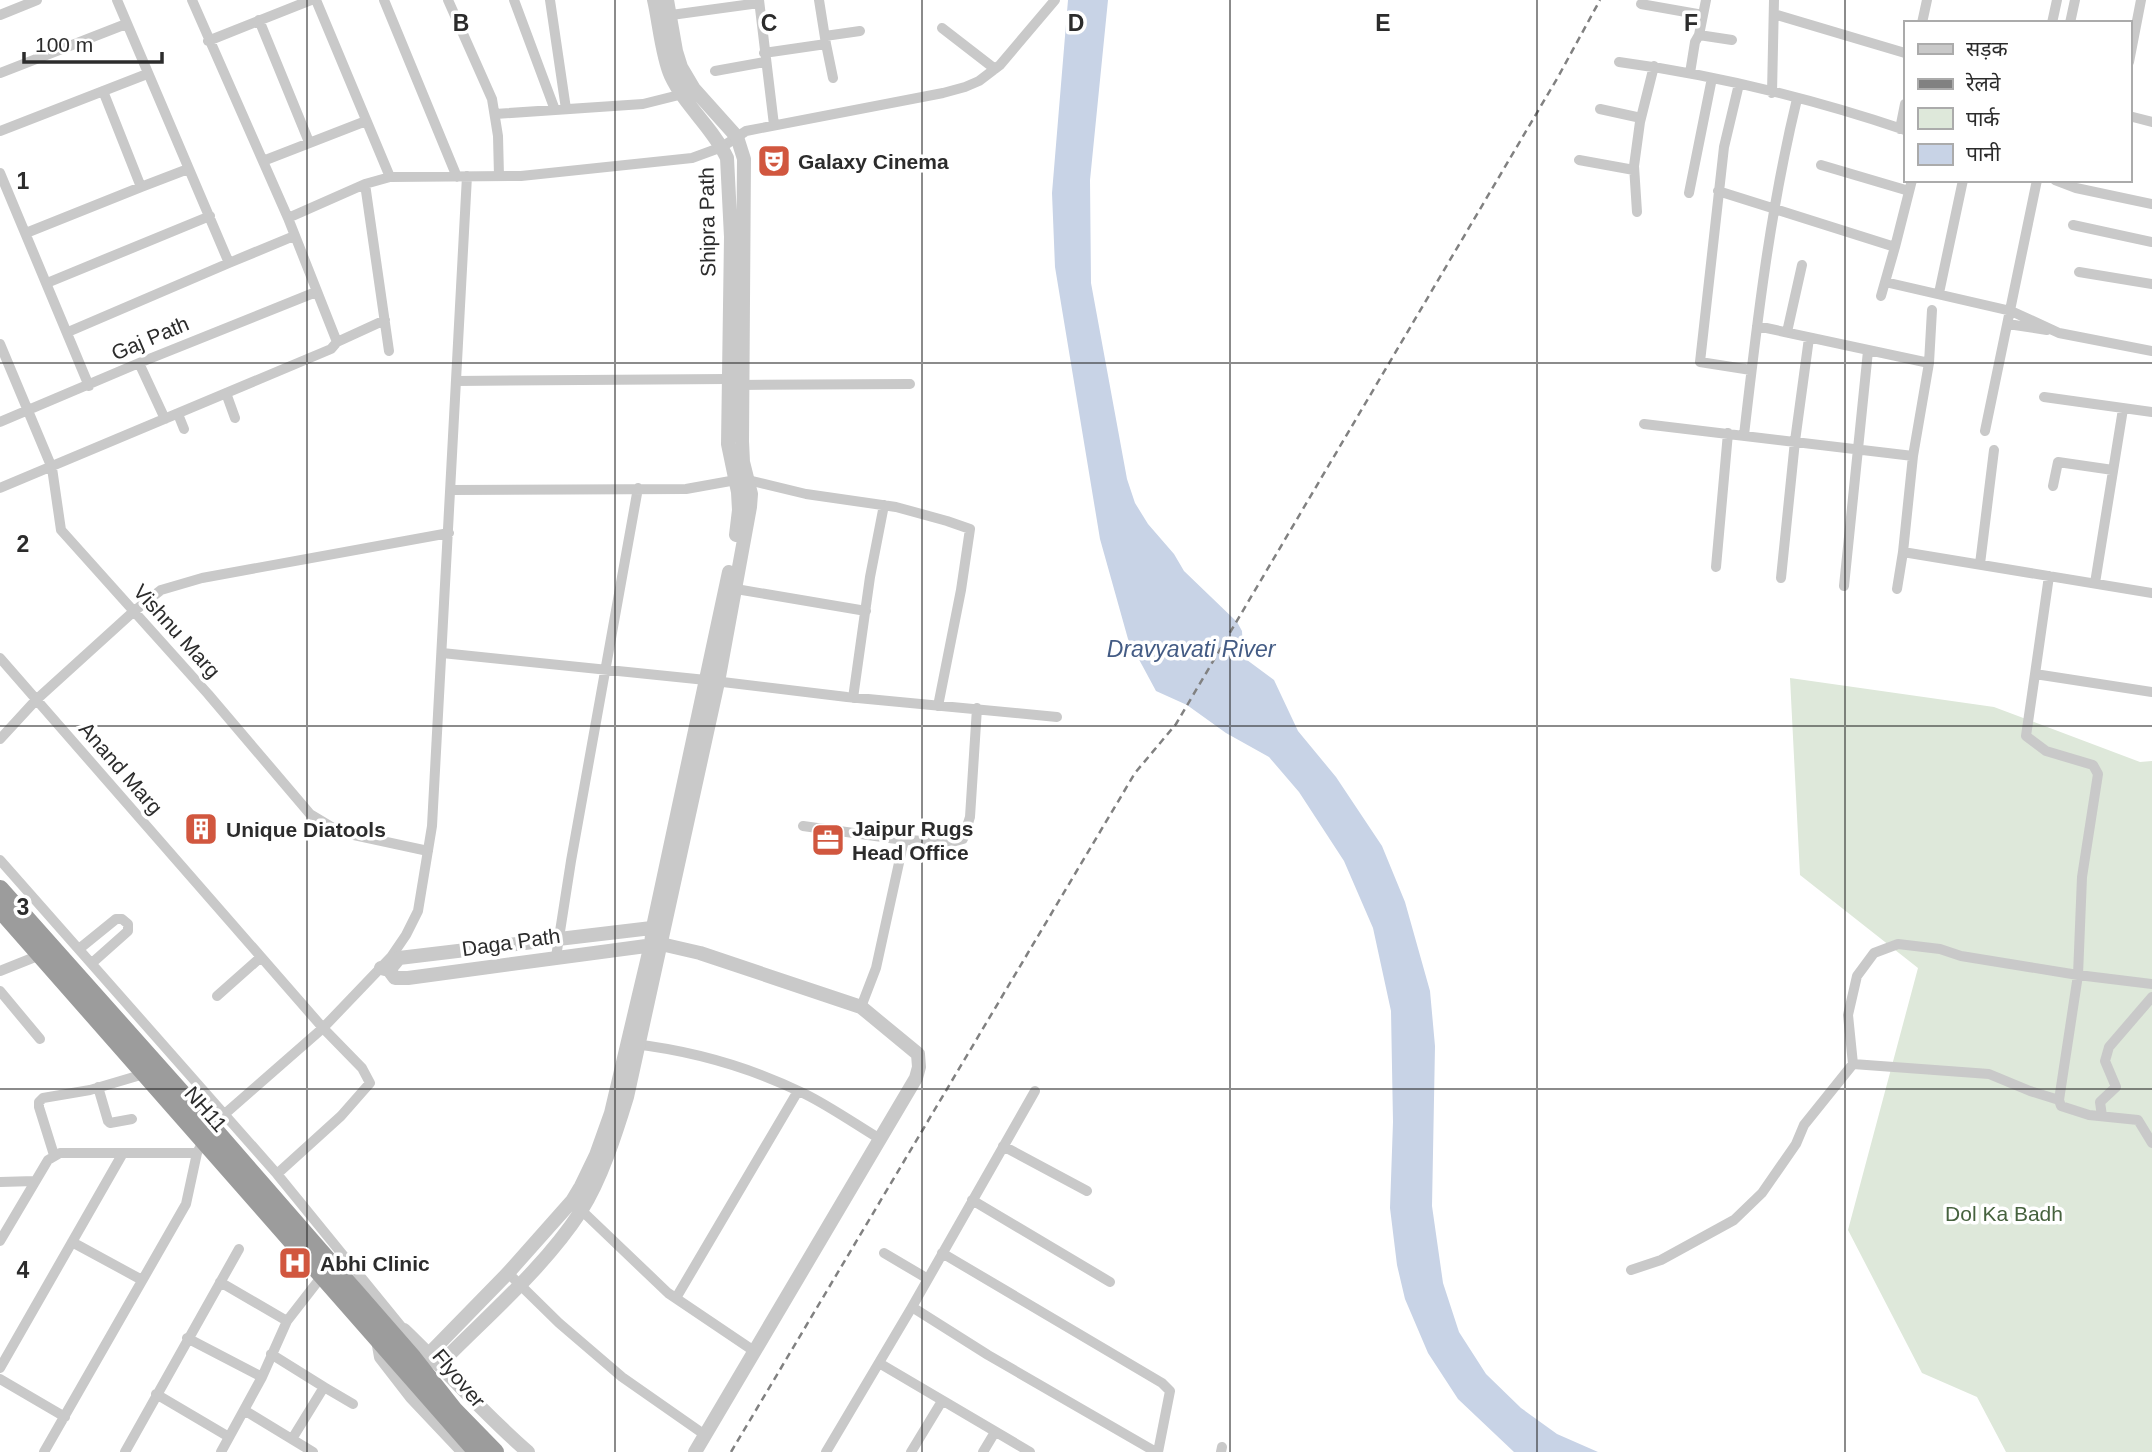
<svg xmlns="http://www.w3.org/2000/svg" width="2152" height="1452" viewBox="0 0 2152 1452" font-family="Arial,'Noto Sans Devanagari',sans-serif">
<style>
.green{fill:#dee8da}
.water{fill:#c8d3e6}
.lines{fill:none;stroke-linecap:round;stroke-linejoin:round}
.minor{stroke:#c9c9c9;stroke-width:10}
.tertiary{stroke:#c9c9c9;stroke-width:14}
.trunk{stroke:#9c9c9c;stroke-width:18}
.rail{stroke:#818181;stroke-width:2.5;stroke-dasharray:7 5;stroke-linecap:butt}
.grid{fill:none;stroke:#2c2c2c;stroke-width:2;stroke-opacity:0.55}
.labels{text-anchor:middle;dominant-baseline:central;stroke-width:7;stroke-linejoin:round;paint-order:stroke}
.poi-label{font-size:21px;font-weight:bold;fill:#2c2c2c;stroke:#fff;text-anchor:start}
.street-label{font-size:21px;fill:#2c2c2c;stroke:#fff}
.park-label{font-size:21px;fill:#46623e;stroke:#fff}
.water-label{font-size:23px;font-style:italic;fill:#435b84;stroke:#fff}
.grid-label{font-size:23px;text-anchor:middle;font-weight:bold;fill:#2c2c2c;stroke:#fff;stroke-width:7;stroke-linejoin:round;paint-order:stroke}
</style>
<rect width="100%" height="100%" fill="#fff"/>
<!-- green -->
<path class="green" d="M1790,678L1994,707L2140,762L2152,761V1452H2006L1977,1397L1922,1373L1848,1230L1918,968L1800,875Z"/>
<!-- water -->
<path class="water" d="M1068,0H1108L1090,180L1091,283L1127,479L1135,503L1148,524L1174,554L1184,571L1237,622L1242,631L1243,650L1247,660L1274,680L1298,731L1336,777L1382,846L1405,902L1430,991L1435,1046L1432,1206L1443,1283L1459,1332L1486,1374L1521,1408L1557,1434L1598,1452H1514L1458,1399L1428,1353L1405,1299L1397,1265L1390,1208L1393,1122L1391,1011L1373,928L1344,861L1299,792L1269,757L1226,733L1187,705L1156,691L1128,639L1100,539L1055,267L1052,193Z"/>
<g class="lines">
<!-- minor -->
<path class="minor" d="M117,0L229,263L294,236
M192,0L288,218L337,342
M316,0L390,177
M384,0L457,177
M448,0L492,99L498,136L499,176
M514,0L555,110
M550,0L566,109
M759,0L774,125
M1706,0L1699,35L1732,40
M1641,4L1703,15
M1774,14L1905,53
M0,15L37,0
M664,16L759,3
M259,20L309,142
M1922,23L1927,0
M2052,23L2057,0
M2070,23L2075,0
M942,28L995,69
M825,36L860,31
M208,41L311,0
M826,44L833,78
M764,53L826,44L819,0
M1619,62C1716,75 1813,99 1905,130
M2129,62L2141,0
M715,71L765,62
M0,73L126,24
M1690,73L1695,42L1699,35
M1739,84L1724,147L1700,362L1751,370
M1772,93L1774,0
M1600,109L1641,118
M495,114L643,104L683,94
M2129,116L2152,122
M1900,129L1905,104
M0,131L147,74
M1579,160L1634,170
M263,161L366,121
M1821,165L1909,191
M0,173L89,386
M2055,180L2076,188L2152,204
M365,184L389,351
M141,187L188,169
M1718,191L1895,247L1912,180
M1689,193L1712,78
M1637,212L1634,166L1640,122L1654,66
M288,218L365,184L390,177L521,176L692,158L722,147L746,131L943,93L965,87L979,81L1000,65L1055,0
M2073,225L2152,242
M26,233L141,187L103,91
M2079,272L2152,284
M1885,282L2011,311L2059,333L2152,351
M47,283L210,216
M1939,293L1963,180
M1881,296L1895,247
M2008,324L2047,330
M1757,326L1929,363
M68,332L229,263
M1787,332L1802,265
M0,344L52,468L61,530L208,694L310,814L340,832L428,851
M139,363L165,419
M456,381L727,379
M737,385L910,384
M226,393L235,418
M2044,397L2152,412
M178,414L184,429
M0,422L139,363L316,292
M1644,424L1913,456L1903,552L2152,593
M1985,431L2037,180
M1744,435C1757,322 1770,210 1797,99
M1913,456L1929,363L1932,310
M2053,486L2058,462L2113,470
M0,488L331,349L337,342L385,320
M451,490L686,489L736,480H748L806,494L896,507L947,521L970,529L961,590L938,706
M1980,564L1994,450
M1716,567L1728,433
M2049,576L2035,674L2152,692
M1781,578L1795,441L1809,338
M2095,583L2123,409
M1844,586L1868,351
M730,588L866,611
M1897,589L1903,552
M442,653L706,680L847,697L1057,717
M0,658L323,1028L362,1068L370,1083L341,1116L277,1174
M2035,674L2026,736L2046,751L2093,765L2098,774L2082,877L2078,975L2059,1100L2061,1106L2089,1115L2138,1120L2152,1143
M853,698L870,577L884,505
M0,739L36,700L133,612L161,590L202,578L449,533
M803,826L904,840L952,842L963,839L970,817L977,708
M0,860L277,1174L404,1330
M79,949L116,919H122L128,924V931L92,963
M556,957L571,861L638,488
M0,971L40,955
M0,991L40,1039
M217,996L261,957
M861,1007L876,968L904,840
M634,1044C693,1051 752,1068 805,1094C831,1107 855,1124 880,1139
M1853,1064L1989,1074L2030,1091L2059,1100
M98,1087L108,1121L110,1123L132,1119
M2102,1116L2100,1102L2116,1087L2105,1061L2109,1047L2152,997
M1003,1146L1087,1191
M54,1155L39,1107V1102L43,1098L90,1090L144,1074
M0,1182L35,1181
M972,1200L1110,1282
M578,1207L668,1293L754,1351
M0,1241L48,1160L60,1153H197
M72,1242L142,1280
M884,1253L928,1279
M942,1253L1162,1383L1170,1391L1158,1452
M1631,1270L1661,1260L1734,1220L1762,1193L1796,1144L1804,1125L1853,1064L1848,1015L1857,976L1874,953L1898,944L1940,949L1961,956L2078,975L2152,984
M508,1273L559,1323L622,1377L705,1435
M220,1282L287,1321
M676,1298L798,1091
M912,1307L988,1355L1156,1452
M187,1338L262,1377
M271,1354L324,1387L292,1439
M879,1363L1030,1452
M0,1368L123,1153
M0,1379L65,1417
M324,1387L353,1404
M156,1394L229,1437
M244,1410L313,1452
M44,1452L186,1204L197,1153L211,1126L323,1028L391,957L406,935L418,911L432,826L467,176
M125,1452L239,1249
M221,1452L262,1377L287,1321L322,1276
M826,1452L912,1307L1035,1091
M911,1452L942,1401
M983,1452L995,1432
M1221,1452L1222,1447"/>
<!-- tertiary -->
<path class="tertiary" d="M654,0C659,21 662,57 671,76C685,106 713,128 727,158L731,237L728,444L738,492L739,510L736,535
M381,968L389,970L395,978H408L661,944L700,953L861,1007L918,1054L919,1067L916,1078L695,1452
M389,970L399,958L660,927
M389,1332L404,1330C446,1370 484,1414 528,1452
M378,1340L381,1357L412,1397L464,1452
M429,1354L508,1273L572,1201L581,1186L596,1155L611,1113L651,944L653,927L729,572
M440,1364C488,1315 543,1269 581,1211C601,1180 616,1133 627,1097L718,682L750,507L751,494L743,462L742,441L744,159L737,137L694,89L681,67L676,51L667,0"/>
<!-- trunk -->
<path class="trunk" d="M0,889L211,1126L413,1358L454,1410L495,1452
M0,909L477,1452"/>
<!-- rail -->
<path class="rail" d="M731,1452L1135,773L1176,724L1558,77L1600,0"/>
</g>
<!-- grid -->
<path class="grid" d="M307,0V1452M615,0V1452M922,0V1452M1230,0V1452M1537,0V1452M1845,0V1452M0,363H2152M0,726H2152M0,1089H2152"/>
<!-- icons -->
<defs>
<symbol id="theatre-square" viewBox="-11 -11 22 22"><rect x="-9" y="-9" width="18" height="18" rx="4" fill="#d1573f" stroke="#fff"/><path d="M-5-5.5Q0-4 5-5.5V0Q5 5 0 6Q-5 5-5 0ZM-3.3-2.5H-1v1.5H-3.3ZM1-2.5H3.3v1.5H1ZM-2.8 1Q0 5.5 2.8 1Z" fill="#fff"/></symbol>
<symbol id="building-square" viewBox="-11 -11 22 22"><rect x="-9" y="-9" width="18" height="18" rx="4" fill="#d1573f" stroke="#fff"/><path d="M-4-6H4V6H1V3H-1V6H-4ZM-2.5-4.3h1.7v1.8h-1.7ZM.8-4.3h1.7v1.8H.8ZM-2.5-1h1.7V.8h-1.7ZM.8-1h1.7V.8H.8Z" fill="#fff"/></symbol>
<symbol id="office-square" viewBox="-11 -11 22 22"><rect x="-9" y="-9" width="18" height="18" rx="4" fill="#d1573f" stroke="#fff"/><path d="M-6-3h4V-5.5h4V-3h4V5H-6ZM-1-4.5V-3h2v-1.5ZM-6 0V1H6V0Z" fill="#fff"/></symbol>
<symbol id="hospital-square" viewBox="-11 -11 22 22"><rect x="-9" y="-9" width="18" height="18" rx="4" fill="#d1573f" stroke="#fff"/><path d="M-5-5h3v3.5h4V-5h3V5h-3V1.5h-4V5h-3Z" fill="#fff"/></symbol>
</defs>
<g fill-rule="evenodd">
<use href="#theatre-square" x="755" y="142" width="38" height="38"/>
<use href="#building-square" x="182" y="810" width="38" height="38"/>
<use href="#office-square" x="809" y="821" width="38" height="38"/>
<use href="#hospital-square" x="276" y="1244" width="38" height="38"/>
</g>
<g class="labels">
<!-- poi labels -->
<g class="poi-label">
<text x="798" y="161">Galaxy Cinema</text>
<text x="852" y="828">Jaipur Rugs<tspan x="852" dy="24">Head Office</tspan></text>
<text x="226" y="829">Unique Diatools</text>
<text x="320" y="1263">Abhi Clinic</text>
</g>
<!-- street labels -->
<g class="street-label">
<text transform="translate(707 222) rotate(-91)">Shipra Path</text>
<text transform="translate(150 338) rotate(-23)">Gaj Path</text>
<text transform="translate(177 631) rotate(48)">Vishnu Marg</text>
<text transform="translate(121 768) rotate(49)">Anand Marg</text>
<text transform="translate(511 942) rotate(-8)">Daga Path</text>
<text transform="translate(206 1109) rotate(49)">NH11</text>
<text transform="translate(459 1378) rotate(50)">Flyover</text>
</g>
<!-- park labels -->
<g class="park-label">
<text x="2004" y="1213">Dol Ka Badh</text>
</g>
<!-- water labels -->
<g class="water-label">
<text x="1191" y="649">Dravyavati River</text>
</g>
</g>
<g class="grid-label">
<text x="461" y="31">B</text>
<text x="769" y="31">C</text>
<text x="1076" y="31">D</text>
<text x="1383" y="31">E</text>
<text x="1691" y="31">F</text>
<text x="23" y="189">1</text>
<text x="23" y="552">2</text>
<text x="23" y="915">3</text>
<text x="23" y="1278">4</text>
</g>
<!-- legend -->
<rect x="1904" y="21" width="228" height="161" fill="#ffffff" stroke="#ababab" stroke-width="2"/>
<rect x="1918" y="44" width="35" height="10" fill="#c9c9c9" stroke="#ababab" stroke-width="2"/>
<text x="1966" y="56" font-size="21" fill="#2c2c2c">सड़क</text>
<rect x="1918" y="79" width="35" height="10" fill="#818181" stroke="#ababab" stroke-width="2"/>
<text x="1966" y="91" font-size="21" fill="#2c2c2c">रेलवे</text>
<rect x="1918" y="108" width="35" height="21" fill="#dee8da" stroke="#ababab" stroke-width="2"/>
<text x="1966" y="126" font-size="21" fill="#2c2c2c">पार्क</text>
<rect x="1918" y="144" width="35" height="21" fill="#c8d3e6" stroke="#ababab" stroke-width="2"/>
<text x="1966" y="161" font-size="21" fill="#2c2c2c">पानी</text>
<!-- scale -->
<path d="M24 52v10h138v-10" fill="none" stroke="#2c2c2c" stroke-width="3.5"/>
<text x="35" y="52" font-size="21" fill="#2c2c2c" stroke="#ffffff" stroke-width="5" paint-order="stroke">100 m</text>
</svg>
